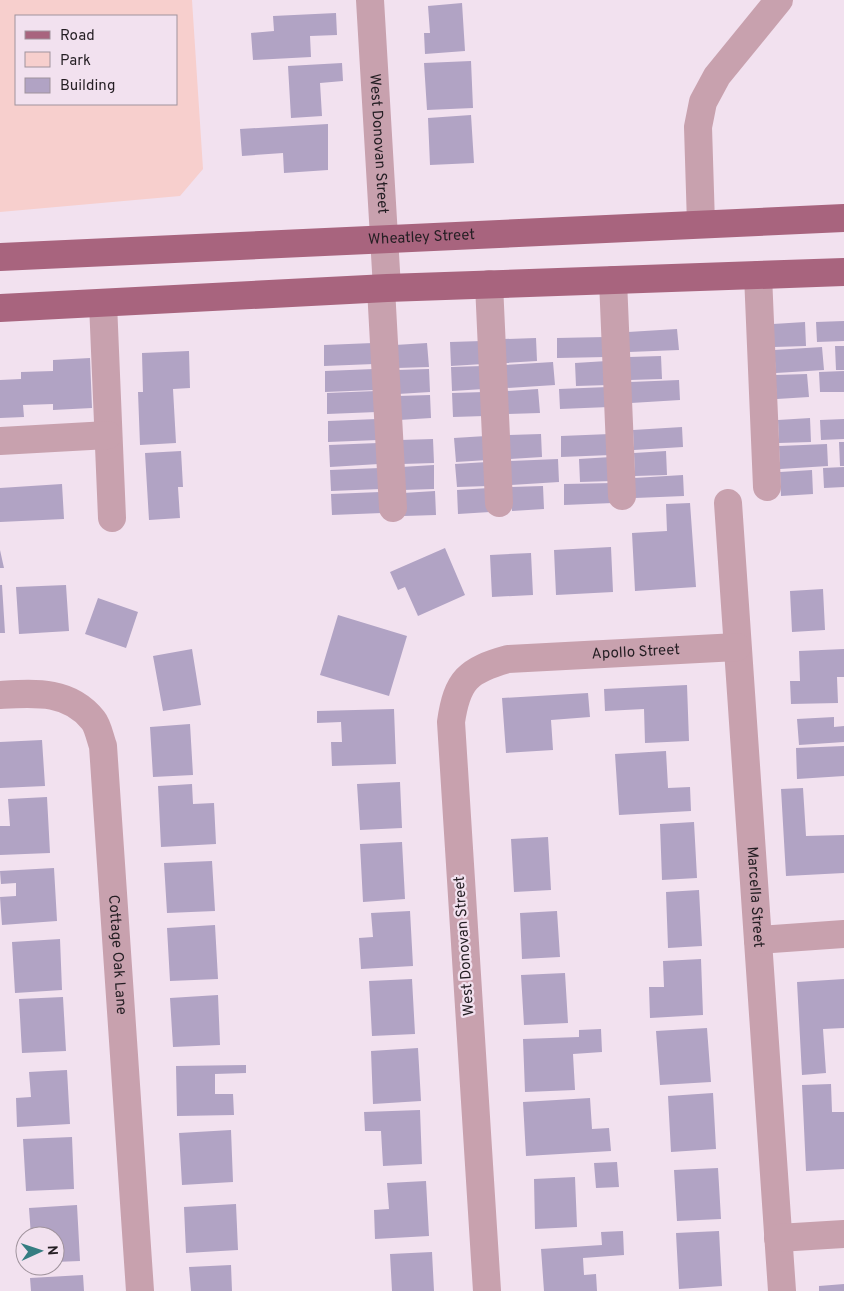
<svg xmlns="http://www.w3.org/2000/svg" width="844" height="1291" viewBox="0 0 844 1291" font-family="Overpass,sans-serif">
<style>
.green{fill:#f7cfcd;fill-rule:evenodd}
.building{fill:#b1a3c4}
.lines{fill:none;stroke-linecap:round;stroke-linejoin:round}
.minor{stroke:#c8a1ae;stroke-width:28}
.major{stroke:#a8647e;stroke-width:28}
.labels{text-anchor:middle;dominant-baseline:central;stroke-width:4.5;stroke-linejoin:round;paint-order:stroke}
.street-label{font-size:15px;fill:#241e23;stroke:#f2e1ef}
</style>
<rect width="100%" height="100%" fill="#f2e1ef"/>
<!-- green -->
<path class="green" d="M0,0H192L203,169L180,196L0,212ZM16,16H176V104H16Z"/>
<!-- building -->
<path class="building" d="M462,3L465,51L425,54L424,33H430L428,6Z
M336,13L337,35L310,36L311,57L253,60L251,33L274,31L273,16Z
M471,61L473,108L427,110L424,63Z
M342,63L343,81L320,83L322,116L291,118L288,66Z
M471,115L474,163L430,165L428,118Z
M328,124V170L284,173L283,153L242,156L240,129Z
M844,321V341L817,342L816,322Z
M805,322L806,346L774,347L773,324Z
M677,329L679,350L629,352L628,332Z
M606,337V357L557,358V338Z
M536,338L537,361L505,363L504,339Z
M482,341L483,364L451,366L450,342Z
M373,343L374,364L324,366V345Z
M427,343L429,367L397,368L395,345Z
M835,346H844V370H836Z
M822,347L824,370L776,373L774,350Z
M189,351L190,388L173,389L176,443L140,445L138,392H143L142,353Z
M661,356L662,379L630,380L629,357Z
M90,358L92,408L53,410V404L23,405L24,417L0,418V380L21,379V372L53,371V360Z
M607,361L609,385L576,386L575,363Z
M553,362L555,385L507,388L505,365Z
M483,366L484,389L452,391L451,367Z
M374,369L375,390L325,392V371Z
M429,369L430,392L398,394L397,370Z
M844,371V392H820L819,372Z
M807,374L809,397L777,399L775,375Z
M679,380L680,400L631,403L630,382Z
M608,387L609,407L560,409L559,389Z
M538,389L540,413L508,414L506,391Z
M376,391L377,412L327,414V393Z
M484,392L485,416L453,417L452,393Z
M430,395L431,418L399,420L398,396Z
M810,418L811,442L779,443L778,420Z
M377,419L378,440L328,442V421Z
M844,419V439L821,440L820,420Z
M682,427L683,447L634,450L633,430Z
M541,434L542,457L510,459L509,435Z
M610,434L611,455L561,457V436Z
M486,436L488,460L456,462L454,438Z
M433,439L434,463L402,464L400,440Z
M839,442H844V466H840Z
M378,443L379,464L330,467L329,445Z
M827,444L828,466L780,469L779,446Z
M181,451L183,487H178L180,518L149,520L145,453Z
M666,451L667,475L635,476L634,453Z
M611,457L612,481L580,482L579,459Z
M558,459L559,482L511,485L510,461Z
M487,462L489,486L457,487L455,464Z
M434,465V489L403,490L401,467Z
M844,467V487L824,488L823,468Z
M380,468L381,489L331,491L330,470Z
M812,470L813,494L781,496L780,472Z
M683,475L684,496L635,498L634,478Z
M613,483V503L564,505V484Z
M62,484L64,519L0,522V488Z
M543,486L544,509L512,511L511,487Z
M489,488L490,512L458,514L457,490Z
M435,491L436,515L404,516L403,493Z
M380,492L382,513L332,515L331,494Z
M690,503L696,587L635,591L632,533L667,531L666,504Z
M611,547L613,592L556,595L554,550Z
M445,548L465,595L418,616L405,587L398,590L390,572Z
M0,550L4,568H0Z
M531,553L533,595L492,597L490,555Z
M0,585H2L5,633H0Z
M66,585L69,631L19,634L16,587Z
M823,589L825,630L792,632L790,591Z
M98,598L138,612L126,648L85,634Z
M338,615L407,636L389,696L320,675Z
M192,649L201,705L163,711L153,656Z
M844,649V677H837L838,703L791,704L790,681H800L799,651Z
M687,685L689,741L645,743L644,709L605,711L604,689Z
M588,693L590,717L551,720L553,750L506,753L502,698Z
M394,709L396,764L332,766L331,742H342L341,722L317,723V711Z
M834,717V727L844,726V742L799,745L797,719Z
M190,724L193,775L153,777L150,727Z
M42,740L45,786L0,788V742Z
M844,746V776L797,779L796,748Z
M666,751L668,788L690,787L691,811L619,815L615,754Z
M400,782L402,828L360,830L357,784Z
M192,784L193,804L214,803L216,844L161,847L158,786Z
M803,788L806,836L844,835V873L786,876L781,789Z
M47,797L50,853L0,855V826H10L8,799Z
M694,822L697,878L662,880L660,824Z
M548,837L551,890L514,892L511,839Z
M402,842L405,899L363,902L360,844Z
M212,861L215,911L167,913L164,863Z
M54,868L57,921L2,925L0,897L16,896V883L1,884L0,871Z
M699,890L702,946L668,948L666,892Z
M410,911L413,966L361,969L359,938L373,937L371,913Z
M557,911L560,957L522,959L520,913Z
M215,925L218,979L170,981L167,928Z
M60,939L62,990L15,993L12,942Z
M701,959L703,1015L650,1018L649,987H664L663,961Z
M565,973L568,1023L524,1025L521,975Z
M412,979L415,1034L372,1036L369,981Z
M844,979V1028L823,1029L826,1073L802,1075L797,982Z
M218,995L220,1045L173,1047L170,998Z
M63,997L66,1051L22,1053L19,999Z
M707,1028L711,1082L660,1085L656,1031Z
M601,1029L602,1052L573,1054L575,1090L525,1092L523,1039L579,1037V1030Z
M418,1048L421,1101L373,1104L371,1051Z
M246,1065V1073L215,1074V1094H233L234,1115L177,1116L176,1066Z
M67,1070L70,1124L17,1127L16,1098L31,1097L29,1072Z
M831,1084L832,1112H844V1169L806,1171L802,1085Z
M713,1093L716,1149L671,1152L668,1096Z
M590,1098L592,1129L609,1128L611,1151L526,1156L523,1102Z
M420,1110L422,1164L383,1166L381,1131H365L364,1112Z
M231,1130L233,1182L182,1185L179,1133Z
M72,1137L74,1189L26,1191L23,1139Z
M617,1162L619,1187L596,1188L594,1163Z
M718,1168L721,1219L677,1221L674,1170Z
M575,1177L577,1227L535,1229L534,1179Z
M426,1181L429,1236L375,1239L374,1210L389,1209L387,1183Z
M236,1204L238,1250L186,1253L184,1207Z
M77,1205L80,1261L55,1262V1236H31L29,1208Z
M623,1231L624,1255L583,1258L584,1275L596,1274L597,1291H544L541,1249L602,1245L601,1232Z
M719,1231L722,1286L679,1289L676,1233Z
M432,1252L434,1291H392L390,1254Z
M231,1265L232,1291H191L189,1267Z
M83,1275L84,1291H31L30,1278Z
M844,1284V1291H819V1286Z"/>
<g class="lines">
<!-- minor -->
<g class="minor">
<path id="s1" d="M370,0L387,288"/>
<path d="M701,224L698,127L703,102L717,76L779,0"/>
<path d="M758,275L767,487"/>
<path d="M613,280L622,496"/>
<path d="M489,284L499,503"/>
<path d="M381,288L393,508"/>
<path d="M103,303L112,518"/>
<path d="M0,441L108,435"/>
<path id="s2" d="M728,503L782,1291"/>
<path id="s3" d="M0,695C35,693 69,690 93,720C98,726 100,738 103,746L140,1291"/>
<path d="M758,940L844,934"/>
<path d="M778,1238L844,1234"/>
<path id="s4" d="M487,1291L451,722C457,680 468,670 508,659L737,647"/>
</g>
<!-- major -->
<g class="major">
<path id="s5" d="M0,257L844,218"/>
<path d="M0,308L387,288L844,272"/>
</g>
</g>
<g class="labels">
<!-- street labels -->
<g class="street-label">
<text stroke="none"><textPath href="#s1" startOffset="144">West Donovan Street</textPath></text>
<text stroke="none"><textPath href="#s5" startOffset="422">Wheatley Street</textPath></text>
<text stroke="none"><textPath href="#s4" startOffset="791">Apollo Street</textPath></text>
<text stroke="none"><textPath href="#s2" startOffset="395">Marcella Street</textPath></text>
<text transform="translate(465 946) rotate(-94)">West Donovan Street</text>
<text stroke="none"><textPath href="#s3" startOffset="338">Cottage Oak Lane</textPath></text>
</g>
</g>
<!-- legend -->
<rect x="15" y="15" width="162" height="90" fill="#f2e1ef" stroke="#a0939d"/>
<rect x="25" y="31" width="25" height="8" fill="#a8647e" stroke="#a0939d"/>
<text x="60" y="40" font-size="15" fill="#241e23">Road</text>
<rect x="25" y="52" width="25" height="15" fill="#f7cfcd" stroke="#a0939d"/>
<text x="60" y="65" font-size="15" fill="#241e23">Park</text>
<rect x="25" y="78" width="25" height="15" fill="#b1a3c4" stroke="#a0939d"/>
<text x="60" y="90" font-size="15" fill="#241e23">Building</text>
<!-- north arrow -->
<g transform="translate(40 1251) rotate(87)"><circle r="24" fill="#f2e1ef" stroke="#a0939d"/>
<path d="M0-4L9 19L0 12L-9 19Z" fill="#357d82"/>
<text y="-8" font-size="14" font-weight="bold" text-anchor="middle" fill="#241e23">N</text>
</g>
</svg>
